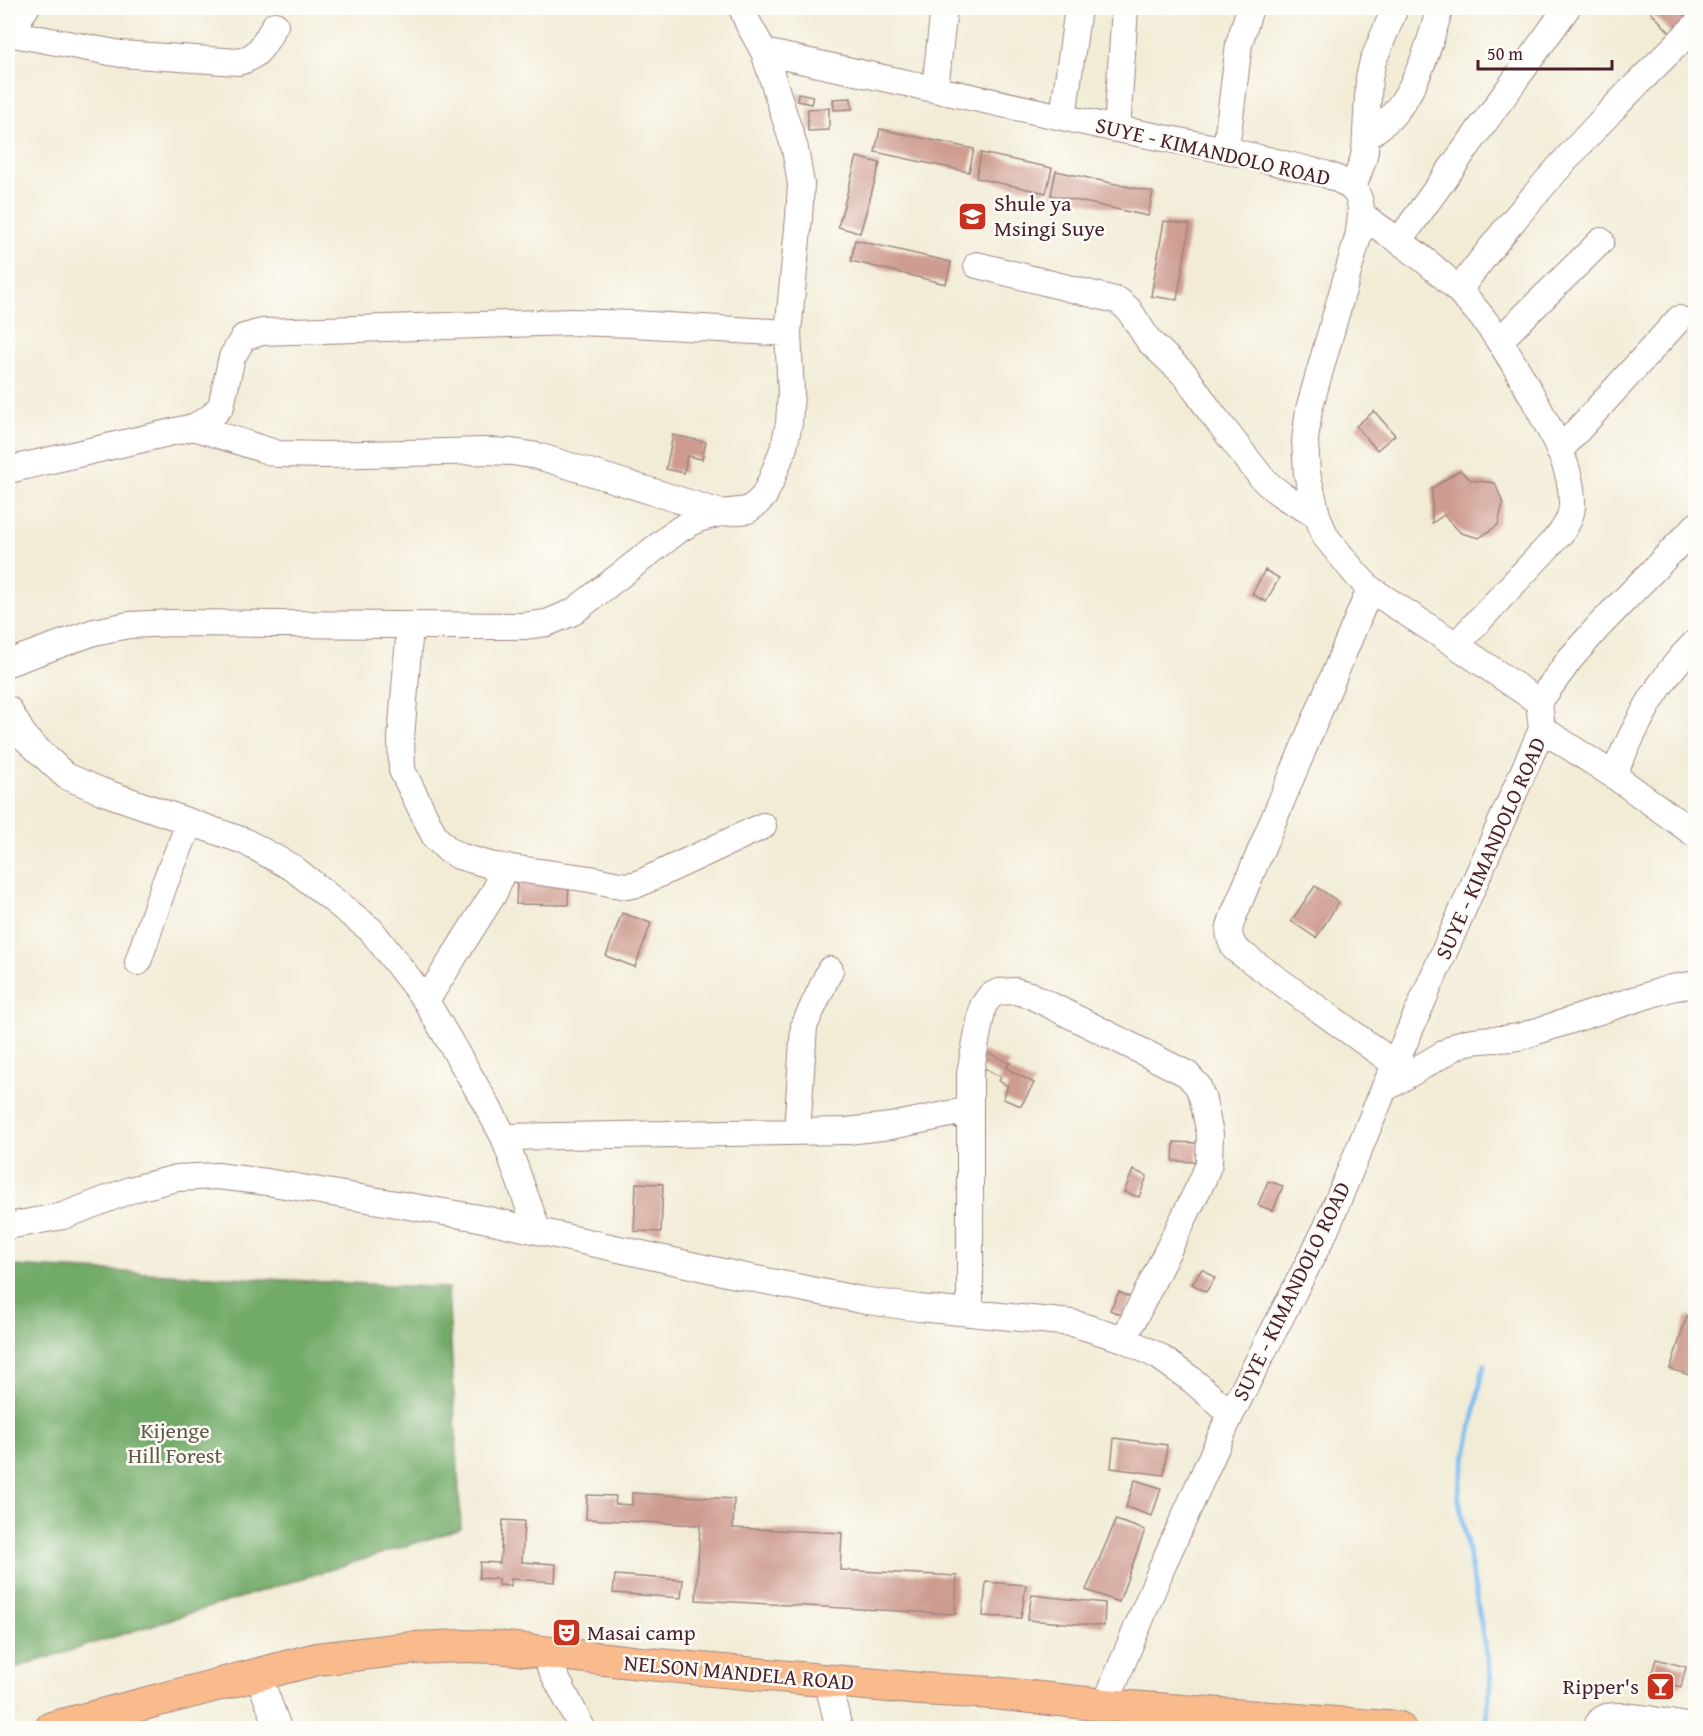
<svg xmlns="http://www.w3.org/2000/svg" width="1703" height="1736" viewBox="0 0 1703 1736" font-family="'Gentium Book Plus',serif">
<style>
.forest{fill:#72aa68;stroke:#5e644a;stroke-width:1.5}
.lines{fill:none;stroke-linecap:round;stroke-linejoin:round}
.stream{stroke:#7cbbf0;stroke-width:5}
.building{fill:#ce9b8f}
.minor-casing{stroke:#9e8680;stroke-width:28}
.major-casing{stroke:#9e8680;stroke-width:34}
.minor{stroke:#fff;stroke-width:26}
.major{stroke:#fabb8c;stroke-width:32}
.labels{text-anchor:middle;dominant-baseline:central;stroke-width:5;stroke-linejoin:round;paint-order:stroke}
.street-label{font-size:22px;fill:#4a1f2b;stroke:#fdfcf7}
.poi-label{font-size:22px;fill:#4a1f2b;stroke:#fdfcf7;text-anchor:start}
.park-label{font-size:22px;fill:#615946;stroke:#fdfcf7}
</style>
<rect width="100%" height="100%" fill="#fdfcf7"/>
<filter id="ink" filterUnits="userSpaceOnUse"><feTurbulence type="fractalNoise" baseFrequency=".0167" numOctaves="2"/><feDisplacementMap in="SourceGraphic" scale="12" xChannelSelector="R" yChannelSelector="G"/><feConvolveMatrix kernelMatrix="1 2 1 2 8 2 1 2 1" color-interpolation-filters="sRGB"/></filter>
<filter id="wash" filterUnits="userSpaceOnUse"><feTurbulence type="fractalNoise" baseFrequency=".008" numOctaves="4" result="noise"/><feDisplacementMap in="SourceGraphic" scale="24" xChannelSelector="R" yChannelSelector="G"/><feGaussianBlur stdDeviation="1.35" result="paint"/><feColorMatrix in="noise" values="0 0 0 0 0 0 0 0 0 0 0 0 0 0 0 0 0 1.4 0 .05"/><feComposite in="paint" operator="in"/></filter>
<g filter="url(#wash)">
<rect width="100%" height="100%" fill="#f2ecd6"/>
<!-- forest -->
<path class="forest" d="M8,1266L448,1288L461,1529L8,1670Z"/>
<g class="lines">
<!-- stream -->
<path class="stream" d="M1484,1365L1458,1494L1491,1680L1485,1728"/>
</g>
<g id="blocks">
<!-- building -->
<path class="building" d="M1654,8H1677L1692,23L1675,38L1650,11Z
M798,93L813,96L811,104L797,101Z
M851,98L852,109L834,110L833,99Z
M829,108V130L808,131V109Z
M880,129L974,149L969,172L875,152Z
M981,153L1052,168L1046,193L976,178Z
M857,157L880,163L860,233L838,227Z
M1056,171L1153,192L1148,216L1051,195Z
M1164,221L1190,225L1177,300L1151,296Z
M855,240L951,262L946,284L851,261Z
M1374,411L1395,435L1377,450L1356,426Z
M673,435L706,442L702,459L687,456L684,473L666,469Z
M1460,470L1471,480L1495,483L1503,503L1498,525L1479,538L1461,533L1444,515L1432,523V488Z
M1265,570L1279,578L1266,602L1252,594Z
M517,879L569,881L568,905L516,904Z
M1315,886L1339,902L1316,938L1291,921Z
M622,913L651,923L635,967L606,956Z
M984,1051L1010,1063L1006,1068L1034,1083L1021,1106L1003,1099L1008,1086L999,1081L1001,1077L976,1064Z
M1174,1142L1198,1143L1197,1162L1173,1161Z
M1133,1170L1147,1176L1139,1197L1124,1192Z
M1268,1181L1283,1186L1273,1211L1258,1205Z
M636,1183L663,1184L661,1232L634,1231Z
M1202,1269L1215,1278L1206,1292L1192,1284Z
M1119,1292L1132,1298L1124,1316L1110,1310Z
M1687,1316L1696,1319V1377L1670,1369Z
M1114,1438L1167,1445L1164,1475L1111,1468Z
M1135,1480L1161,1488L1152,1516L1126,1507Z
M632,1493L734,1499L733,1528L842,1533L840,1570L957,1576L955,1614L696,1600L700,1525L586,1519L587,1495L616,1496L615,1504L632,1505Z
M503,1520L524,1521L522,1562L556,1564L555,1582L511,1579V1586L498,1585V1579L479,1578L480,1562L500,1563Z
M1116,1520L1145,1530L1119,1602L1086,1590Z
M615,1575L683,1580L681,1598L613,1593Z
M986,1582L1026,1585L1021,1618L983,1616Z
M1032,1595L1105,1603L1104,1626L1027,1620Z
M1656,1659L1686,1667L1681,1687L1650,1679Z"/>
</g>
</g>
<g filter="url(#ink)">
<use href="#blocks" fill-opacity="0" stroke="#9e8680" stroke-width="1.5"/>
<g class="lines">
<defs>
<path id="minor" d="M742,8L748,23L764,52L1117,129L1226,150L1325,174C1362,187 1365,200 1358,237L1309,409L1305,441L1307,473L1317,515L1325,536L1355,573L1370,589L1456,645L1539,702L1542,729L1384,1089L1326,1229L1231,1414L1165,1560L1105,1705
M8,32L26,8
M8,33L121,54L238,62C260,57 264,43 275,25
M935,89L944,8
M1063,117L1078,8
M1117,129L1125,8
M1366,138C1374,131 1383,124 1391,117C1418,87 1429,45 1440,8
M1226,150L1239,44L1250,8
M1353,188L1363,160L1365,151L1369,78L1373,61L1395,8
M1361,215C1395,238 1430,261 1459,291C1492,324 1516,366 1538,407C1553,435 1572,469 1572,501C1573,514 1568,524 1560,534L1456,645
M1399,241L1567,8
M977,265L1119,301L1129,310L1149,341L1186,376L1210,411L1262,478C1278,495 1297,504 1317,515
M1459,290C1504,228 1556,169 1609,113C1637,83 1667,55 1696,25
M1499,341L1601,241
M194,427L278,454L325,455L486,451L512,452L538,456L721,513
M1559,451L1679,319
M8,470L194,427L211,417L221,406L232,357L244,337L262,332L572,322L633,324L788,333
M1370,589L1235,912C1229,928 1226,933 1235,949L1395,1064
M410,625L401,738L402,770L435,837L448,850L459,856L490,865L497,872L499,881L494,893L426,1001
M8,663L94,632L129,625L173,623L523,626L547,623L573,612L680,529L698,519L721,513L748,510L756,504L764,496L771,481L784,447L789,423L791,394L788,333L799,217L801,184L795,149L764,52
M1539,702L1570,659L1599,626L1696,526
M8,709L26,739L66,776L101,791L244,841L293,868L371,930L426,1001L485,1102L504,1137L537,1229
M1542,729L1613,775L1696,835
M1613,775C1635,728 1657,679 1696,642
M490,865L590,879L614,884L627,886L638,884L763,826
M138,962L164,885L190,822
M1384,1089L1460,1044C1483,1036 1500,1042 1522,1036L1652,994L1671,988L1696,984
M797,1132L804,1026L830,970
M504,1137L847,1131L891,1126L970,1110
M8,1226L63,1216L133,1189L177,1178L217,1176L267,1182L479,1218L736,1275L861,1300L919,1308L1072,1323L1124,1339L1158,1356L1192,1380L1231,1414
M970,1313V1073L983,1006L990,996L999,992L1015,991L1030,995L1187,1074L1198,1086L1203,1100L1210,1134L1209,1163L1203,1179L1124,1339
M543,1653L582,1728
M258,1674L278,1728
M827,1680L839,1728
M1596,1728C1598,1724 1599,1720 1604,1718C1621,1711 1676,1725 1696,1728"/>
<path id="major" d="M51,1728L317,1659L413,1648L464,1646L497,1647L658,1665L921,1689L993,1693L1105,1705L1399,1728"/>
</defs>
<!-- minor casing -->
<use href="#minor" class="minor-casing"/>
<!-- major casing -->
<use href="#major" class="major-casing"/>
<!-- minor -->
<use href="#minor" class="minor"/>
<!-- major -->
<use href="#major" class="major"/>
</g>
</g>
<!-- icons -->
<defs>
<symbol id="school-square" viewBox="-11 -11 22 22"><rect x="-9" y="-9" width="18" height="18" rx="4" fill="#c8321e" stroke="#fdfcf7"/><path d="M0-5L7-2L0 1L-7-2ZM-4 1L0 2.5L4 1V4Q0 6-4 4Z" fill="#fff"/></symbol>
<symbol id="theatre-square" viewBox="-11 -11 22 22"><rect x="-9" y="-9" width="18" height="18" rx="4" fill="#c8321e" stroke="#fdfcf7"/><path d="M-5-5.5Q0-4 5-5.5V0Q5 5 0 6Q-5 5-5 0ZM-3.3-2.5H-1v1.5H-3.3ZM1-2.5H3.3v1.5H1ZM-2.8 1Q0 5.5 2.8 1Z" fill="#fff"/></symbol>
<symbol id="bar-square" viewBox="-11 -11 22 22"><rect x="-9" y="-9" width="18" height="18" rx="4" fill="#c8321e" stroke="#fdfcf7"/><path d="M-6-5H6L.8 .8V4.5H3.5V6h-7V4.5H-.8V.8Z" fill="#fff"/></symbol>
</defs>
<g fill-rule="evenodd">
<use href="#school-square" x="956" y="200" width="33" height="33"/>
<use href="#theatre-square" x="550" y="1616" width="33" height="33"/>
<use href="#bar-square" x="1644" y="1670" width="33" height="33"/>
</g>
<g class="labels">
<!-- street labels -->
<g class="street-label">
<text transform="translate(1213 151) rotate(13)">SUYE - KIMANDOLO ROAD</text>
<text transform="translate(1490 848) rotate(-66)">SUYE - KIMANDOLO ROAD</text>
<text transform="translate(1291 1291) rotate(-64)">SUYE - KIMANDOLO ROAD</text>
<text transform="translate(739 1672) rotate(5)">NELSON MANDELA ROAD</text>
</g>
<!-- poi labels -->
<g class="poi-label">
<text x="994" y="203">Shule ya<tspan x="994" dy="25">Msingi Suye</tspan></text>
<text x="587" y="1632">Masai camp</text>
<text x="1639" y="1686" text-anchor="end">Ripper's</text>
</g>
<!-- park labels -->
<g class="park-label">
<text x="175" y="1430">Kijenge<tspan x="175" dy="25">Hill Forest</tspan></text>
</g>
</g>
<!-- margin -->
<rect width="1703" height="1736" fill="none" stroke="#fdfcf7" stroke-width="30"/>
<!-- scale -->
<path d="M1478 60v9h134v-9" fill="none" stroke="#4a1f2b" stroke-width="3"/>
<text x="1487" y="60" font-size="18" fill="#4a1f2b" stroke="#fdfcf7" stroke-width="4.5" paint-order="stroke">50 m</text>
</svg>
